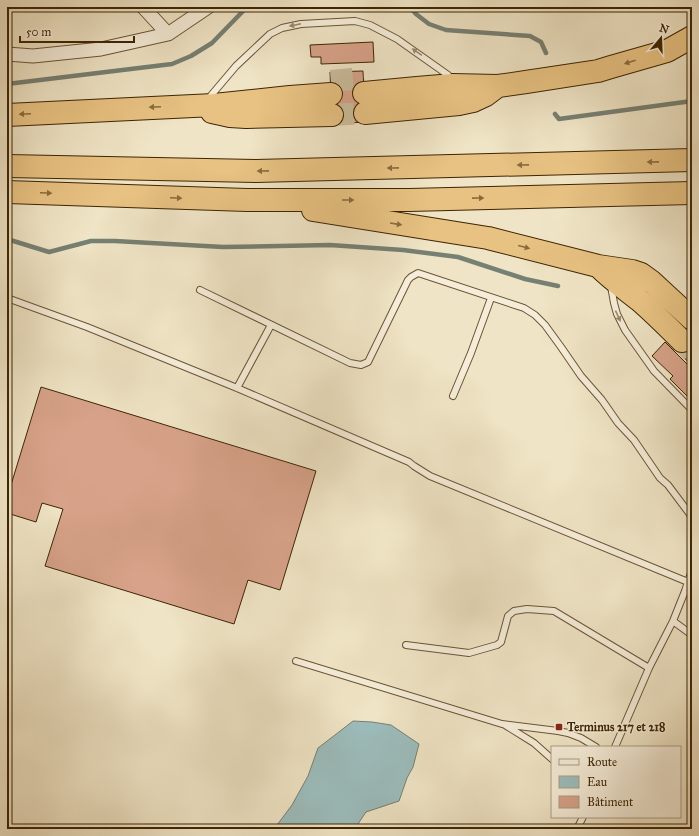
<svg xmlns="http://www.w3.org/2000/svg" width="699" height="836" viewBox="0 0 699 836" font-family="'IM FELL Great Primer',serif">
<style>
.water{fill:#9cbdbd;stroke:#768073}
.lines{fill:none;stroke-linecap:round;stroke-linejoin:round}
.stream{stroke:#768073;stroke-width:4.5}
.building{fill:#d7a289;stroke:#3d2503}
.highway-tunnel{stroke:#cbbe9e;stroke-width:22;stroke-dasharray:22 11;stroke-linecap:butt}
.lane-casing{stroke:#6a5534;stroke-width:8}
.street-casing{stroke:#6a5534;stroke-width:15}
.highway-casing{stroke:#3d2503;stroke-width:24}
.lane{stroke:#f5edd9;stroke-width:6}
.street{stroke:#f5edd9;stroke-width:13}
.highway{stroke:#e8c282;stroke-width:22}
.oneway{fill:#99896e}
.oneway2{fill:#8a6c3c}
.poi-dot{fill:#8f2418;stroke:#f5edd9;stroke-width:1.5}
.labels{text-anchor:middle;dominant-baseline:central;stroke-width:3;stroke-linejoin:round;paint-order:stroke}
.poi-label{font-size:12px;font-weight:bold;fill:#3d2503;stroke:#f5edd9;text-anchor:start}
</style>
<rect width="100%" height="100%" fill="#efe4c5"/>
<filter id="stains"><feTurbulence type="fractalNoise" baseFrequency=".005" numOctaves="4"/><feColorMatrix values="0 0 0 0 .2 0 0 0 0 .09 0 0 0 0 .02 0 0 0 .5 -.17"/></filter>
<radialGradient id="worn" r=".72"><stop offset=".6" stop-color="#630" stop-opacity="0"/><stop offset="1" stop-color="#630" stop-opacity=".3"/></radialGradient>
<!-- water -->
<path class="water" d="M353,721L372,722L391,725L419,744L413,767L407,778L399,801L366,812L356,827L349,829H283L277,825L292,805L308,776L318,748L335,735Z"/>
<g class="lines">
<!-- stream -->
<path class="stream" d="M410,7L416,14L429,24L446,30L530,36L541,42L546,53
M7,84L172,64L191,56L212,43L247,7
M555,114L559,119L692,101
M7,239L49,252L91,241H115L223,247L330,245L403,250L458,257L525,279L558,286"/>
</g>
<!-- building -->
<path class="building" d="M373,42L374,62L321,64V57H311L310,45Z
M363,71L366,122L332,124L330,72Z
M692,331V366L675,348Z
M665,342L692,369V401L670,379L673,376L652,356Z
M41,387L316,471L280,590L248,580L234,624L45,566L63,509L42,503L36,522L7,513V498Z"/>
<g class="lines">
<!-- highway-tunnel -->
<path class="highway-tunnel" d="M331,81L364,78
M332,115L365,113
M682,341L692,352"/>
<defs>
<path id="lane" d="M208,99L236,66L270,34L282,28L301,24L355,21L370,25L397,39L448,75
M611,286L614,303L617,314L625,330L654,371L692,410
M200,290L350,363L361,365L368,362L408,280L411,277L418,273L524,308L535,315L545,325L561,347L581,376L602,400L618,423L634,440L660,478L668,485L692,517
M7,298L87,327L237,388L409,462L414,466L430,476L688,582
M237,388L271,325
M453,396L471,353L491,298
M673,621L692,635
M406,645L469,653L497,645L501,642L508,616L514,611L527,609L554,611L649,668
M296,661L502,724L558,731L568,733L581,738L596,747
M505,725L534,743L552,759
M615,747L649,668L673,621L685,591L692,570
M577,829L583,817"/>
<path id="street" d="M143,7L168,34
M7,54L33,56L101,49L168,34L208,7"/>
<path id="highway" d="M364,93L417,88L453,85L498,86L526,82L598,71L611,67L667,51L692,37
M212,112L230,116L246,117L332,115
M365,113L459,104L473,101L486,95L498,86
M7,115L214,105L290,97L331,94
M7,166L256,171L692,160
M7,192L247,200H409L692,193
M313,210L488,238L598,266L632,271L641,274L652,282L692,319
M598,266C611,279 625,289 639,300C654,313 668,327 682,341"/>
</defs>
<!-- lane casing -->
<use href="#lane" class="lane-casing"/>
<!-- street casing -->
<use href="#street" class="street-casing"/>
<!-- highway casing -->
<use href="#highway" class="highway-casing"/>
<!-- lane -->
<use href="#lane" class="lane"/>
<!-- street -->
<use href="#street" class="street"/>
<!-- highway -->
<use href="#highway" class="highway"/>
</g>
<!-- one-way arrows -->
<defs><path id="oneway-solid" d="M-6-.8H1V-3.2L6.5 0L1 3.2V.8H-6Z"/></defs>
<g class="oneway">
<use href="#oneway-solid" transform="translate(295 25) rotate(168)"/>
<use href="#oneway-solid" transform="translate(417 52) rotate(-145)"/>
<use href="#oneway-solid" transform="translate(618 316) rotate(65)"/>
</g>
<g class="oneway2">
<use href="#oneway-solid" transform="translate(630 62) rotate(163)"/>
<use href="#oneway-solid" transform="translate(155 107) rotate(177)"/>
<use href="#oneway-solid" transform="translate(25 114) rotate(177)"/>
<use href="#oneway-solid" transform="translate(653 162) rotate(179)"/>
<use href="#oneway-solid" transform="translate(523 165) rotate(179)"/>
<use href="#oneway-solid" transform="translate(393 168) rotate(179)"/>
<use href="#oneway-solid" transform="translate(263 171) rotate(179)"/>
<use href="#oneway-solid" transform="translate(46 193) rotate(2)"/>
<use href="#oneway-solid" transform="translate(176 198) rotate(2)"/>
<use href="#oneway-solid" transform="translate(478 198) rotate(-1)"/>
<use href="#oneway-solid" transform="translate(348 200)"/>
<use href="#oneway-solid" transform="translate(396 224) rotate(9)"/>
<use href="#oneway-solid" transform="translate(524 247) rotate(15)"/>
</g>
<!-- markers -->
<rect class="poi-dot" x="555" y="723" width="8" height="8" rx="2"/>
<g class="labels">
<!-- poi labels -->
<g class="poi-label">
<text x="567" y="727">Terminus 217 et 218</text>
</g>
</g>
<!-- margin -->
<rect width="699" height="836" fill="none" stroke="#efe4c5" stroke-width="24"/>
<rect x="8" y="8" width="683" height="820" fill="none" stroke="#3d2503" stroke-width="2"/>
<rect x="12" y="12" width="675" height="812" fill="none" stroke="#3d2503"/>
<!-- legend -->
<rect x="551" y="746" width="130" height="72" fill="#f5edd9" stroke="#ab9d83"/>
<rect x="559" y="759" width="20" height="6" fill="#f5edd9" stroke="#ab9d83"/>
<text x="587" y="766" font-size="12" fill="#3d2503">Route</text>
<rect x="559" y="776" width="20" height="12" fill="#9cbdbd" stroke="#ab9d83"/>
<text x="587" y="786" font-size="12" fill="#3d2503">Eau</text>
<rect x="559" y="796" width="20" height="12" fill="#d7a289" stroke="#ab9d83"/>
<text x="587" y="806" font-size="12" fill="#3d2503">Bâtiment</text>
<!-- north arrow -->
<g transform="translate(661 38) rotate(19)" stroke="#f5edd9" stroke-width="3" paint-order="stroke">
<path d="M0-3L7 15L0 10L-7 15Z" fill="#3d2503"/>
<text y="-6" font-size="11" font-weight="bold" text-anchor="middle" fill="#3d2503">N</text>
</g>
<!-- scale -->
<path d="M20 36v6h114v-6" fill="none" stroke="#3d2503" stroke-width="2"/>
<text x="26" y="36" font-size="12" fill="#3d2503" stroke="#f5edd9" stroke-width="3" paint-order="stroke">50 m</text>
<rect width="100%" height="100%" filter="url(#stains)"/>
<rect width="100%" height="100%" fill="url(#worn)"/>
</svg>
